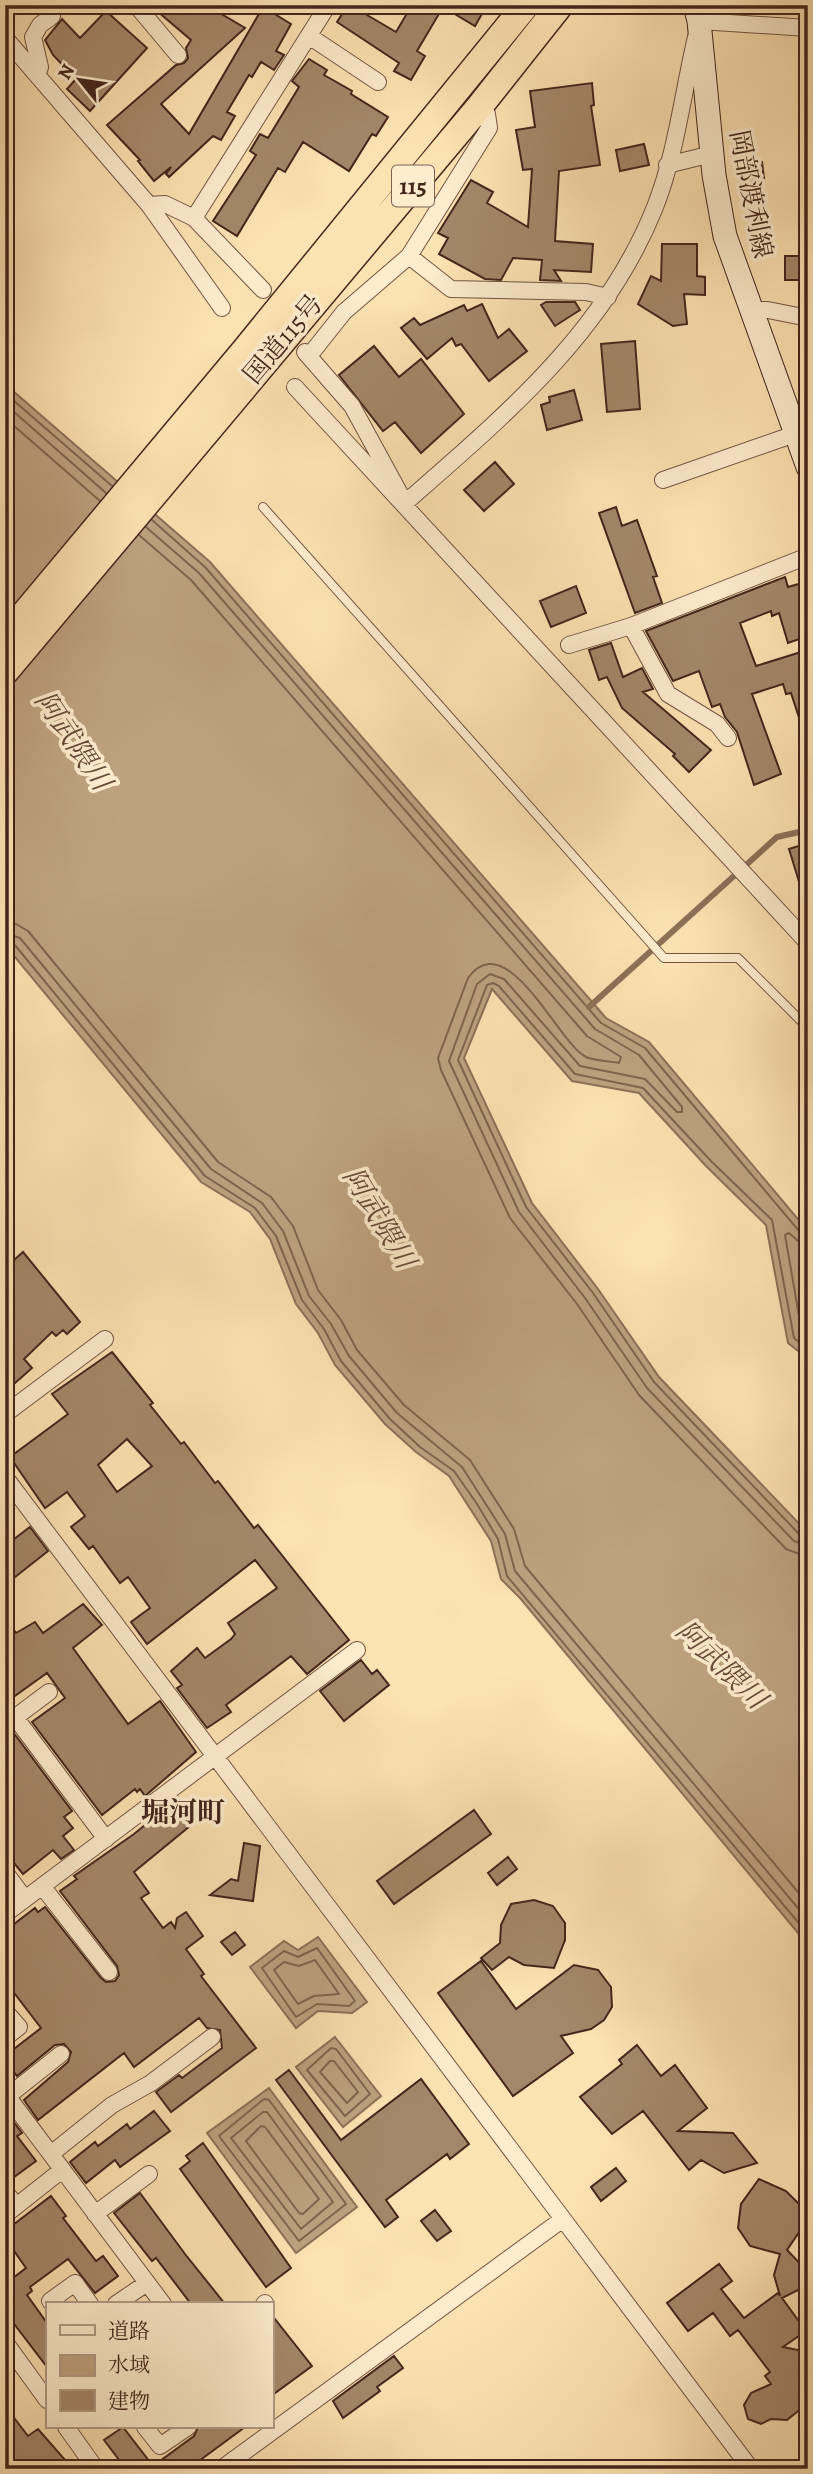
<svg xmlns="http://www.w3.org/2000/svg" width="813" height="2474" viewBox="0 0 813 2474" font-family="Alegreya,'Noto Serif JP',serif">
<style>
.water{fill:#bea27f;stroke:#8d7057;stroke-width:2}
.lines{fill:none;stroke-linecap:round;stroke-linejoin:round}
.shore{stroke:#80644d;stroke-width:2}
.stream{stroke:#8d7057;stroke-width:6}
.building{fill:#a4876a;stroke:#43251b;stroke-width:2;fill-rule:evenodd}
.service-casing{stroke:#725441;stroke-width:10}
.minor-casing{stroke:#725441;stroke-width:18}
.secondary-casing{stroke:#43251b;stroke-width:25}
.trunk-casing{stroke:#43251b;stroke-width:29}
.service{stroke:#feeccd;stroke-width:8}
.minor{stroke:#feeccd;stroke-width:16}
.secondary{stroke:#feeccd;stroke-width:23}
.trunk{stroke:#fde2b2;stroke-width:26}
.labels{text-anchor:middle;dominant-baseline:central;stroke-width:7;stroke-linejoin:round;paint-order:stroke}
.shield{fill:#feeccd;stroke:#7b6150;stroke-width:2}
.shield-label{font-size:24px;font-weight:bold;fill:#43251b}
.street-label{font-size:26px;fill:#43251b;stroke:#feeccd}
.water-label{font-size:28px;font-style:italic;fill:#684a39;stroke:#feeccd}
.neighbourhood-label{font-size:28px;font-weight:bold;fill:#43251b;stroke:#feeccd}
</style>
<rect width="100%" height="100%" fill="#fde2b2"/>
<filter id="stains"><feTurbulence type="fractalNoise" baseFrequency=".00286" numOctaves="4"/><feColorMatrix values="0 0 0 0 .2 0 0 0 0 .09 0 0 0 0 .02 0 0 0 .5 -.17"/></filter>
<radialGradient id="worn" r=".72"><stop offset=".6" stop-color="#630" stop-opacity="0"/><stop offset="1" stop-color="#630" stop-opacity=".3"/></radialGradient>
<!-- water -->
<path class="water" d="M5,384L210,562L606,1018L649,1042L808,1231V1359L788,1343L766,1225L706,1166L639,1093L572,1081L492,989L464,1058L532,1203L598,1289L659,1377L808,1533V1945L520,1598L501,1579L491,1541L449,1476L416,1452L385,1424L335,1365L318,1333L296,1304L270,1239L250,1212L201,1182L5,945Z
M318,1937L367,2002L352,2013L318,2011L296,2028L250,1967L284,1941L298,1950Z
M335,2037L381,2096L343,2127L296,2067Z
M269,2088L357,2207L296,2253L207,2133Z"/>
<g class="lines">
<!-- shore -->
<path class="shore" d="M5,393L112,486
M5,404L106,493
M5,418L100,501
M152,520L205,567L601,1023L645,1048L799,1231L808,1234
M146,527L199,573L595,1029L639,1055L682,1107V1112H677L645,1079L580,1066L504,979L490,974L477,984L449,1061L519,1212L585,1298L647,1388L794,1541L808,1546
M139,535L191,580L587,1036L621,1057L619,1063C609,1061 595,1061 586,1057C558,1043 507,924 468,978L438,1058L441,1070L510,1218L577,1304L639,1395L786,1549L808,1557
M5,922L16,924L28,931L218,1162L271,1197L293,1226L318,1290L341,1320L357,1350L404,1405L470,1460L514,1529L525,1566L808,1904
M5,933L20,938L211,1169L262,1203L283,1231L309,1296L331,1324L349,1356L397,1413L462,1467L505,1534L515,1571L808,1920
M5,941L14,944L205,1176L255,1208L276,1236L302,1300L324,1329L341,1361L390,1419L420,1447L454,1471L477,1504L498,1539L507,1576L808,1934
M808,1243L798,1241L789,1233L785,1235L802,1333L808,1339
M808,1350L794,1338L772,1220L711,1161L643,1088L575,1074L499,986L493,983L487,985L458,1060L526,1207L593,1293L654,1382L800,1535L808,1537
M317,1948L355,2001L349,2006L317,2004L296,2017L262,1968L284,1951L298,1957Z
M315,1960L339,1994L314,1996L298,2004L274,1970L284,1962L299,1966Z
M331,2048L336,2049L370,2094L345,2116L307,2070Z
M330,2061H334L358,2092L347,2103L320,2072Z
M264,2099L269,2100L346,2204L299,2241L219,2136Z
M263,2112H267L333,2202L301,2229L231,2138Z
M261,2126L265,2127L319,2199L303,2214L299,2213L246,2141Z"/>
<!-- stream -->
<path class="stream" d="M589,1007L777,837L808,830"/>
</g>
<!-- building -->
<path class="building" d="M150,5H206L245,28L161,104L189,134L263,7L291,24L276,51L284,55L274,70L261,62L252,77L249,75L227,112L235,116L221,140L213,136L169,177L166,174L171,167L154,181L138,161L140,160L107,125L176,65L184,63L188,58L186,48L191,40Z
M348,5H373L367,15L396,32L412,5H487L475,26L443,7L417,51L425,56L411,80L394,71L399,63L337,22Z
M106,11L147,48L90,111L67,89L76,79L53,55L45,40L62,19L80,38Z
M309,59L327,70L324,75L352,91L351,94L388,117L376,136L372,134L349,171L303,142L285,172L278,168L237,236L213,221L256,155L250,151L260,134L268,138L299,87L292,81Z
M592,83L594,105L591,106L600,165L559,171L555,241L593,244L591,272L554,270L561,281L540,280L542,260L513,258L501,280L485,279L439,254L448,238L438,233L471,180L493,192L487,203L528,227L532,169L523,170L516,130L535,127L530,91Z
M644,144L649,165L620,171L616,150Z
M762,162L764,179L740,182L737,165Z
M662,244H697V276L705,277V295L684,294L687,324L673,326L638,304L651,276L661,281Z
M785,256H802V280H785Z
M546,302H575L580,310L555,326L541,305Z
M482,304L498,338L509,329L527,351L489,381L461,344L456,346L452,338L427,359L401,328L414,318L420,325L464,305L467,311Z
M635,341L640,409L607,412L601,344Z
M374,346L399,377L421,359L464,414L421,453L395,422L383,431L339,375Z
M574,390L582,420L547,430L541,405L550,402L549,397Z
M495,462L514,484L484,511L464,490Z
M616,507L622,526L637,520L657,576L653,577L662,603L635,613L599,513Z
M785,577L788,587L802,583L808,600V636L788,643L779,613L772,616L771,611L740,623L756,666L801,652L808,673V733H804L791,693L786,694L783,684L752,694L781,774L754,785L737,732L725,717L720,704L712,707L699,671L673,681L646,631Z
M576,586L586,613L551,627L540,601Z
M611,643L623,677L642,668L653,689L643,692L711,750L689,772L673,756L675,754L622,708L607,677L599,680L589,650Z
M808,843V897L804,898L789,849Z
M23,1252L80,1322L67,1334L63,1330L56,1336L52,1332L24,1359L32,1368L5,1392V1268Z
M112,1352L153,1403L150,1405L181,1444L184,1442L215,1483L218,1481L254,1528L258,1525L349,1640L307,1674L291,1656L226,1705L231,1712L207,1728L177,1688L182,1685L171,1671L197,1648L205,1658L231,1639L235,1634L228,1623L277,1588L255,1560L147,1644L131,1622L150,1608L128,1577L120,1583L93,1546L89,1549L71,1527L85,1516L67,1492L45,1508L10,1457L68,1414L52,1394ZM127,1439L152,1466L117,1492L98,1465Z
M30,1527L48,1551L5,1585V1546Z
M83,1604L102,1625L73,1648L128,1724L160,1701L196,1752L145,1796L140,1789L137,1792L135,1789L102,1815L32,1722L65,1698L47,1673L5,1703V1617L16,1633L35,1622L43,1633Z
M361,1660L372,1674L377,1670L389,1685L344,1721L320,1691Z
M13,1732L72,1811L64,1817L73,1828L63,1836L74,1850L61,1859L53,1850L23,1874L5,1852V1735Z
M178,1798L196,1821L134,1872L149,1893L141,1898L163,1928L171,1922L175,1928L177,1918L186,1912L203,1936L186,1949L204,1974L201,1976L256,2048L171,2112L156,2092L179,2075L182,2078L222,2048L220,2030L207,2028L199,2018L134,2067L124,2053L38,2120L24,2100L68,2062L71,2052L64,2044L55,2045L17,2076L5,2061V2056L41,2028L5,1981V1931L35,1908L38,1912L45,1907L101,1978L106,1982L115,1981L119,1975L117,1966L60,1891L77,1879L74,1876L134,1834Z
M474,1810L491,1834L394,1904L377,1881Z
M244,1843L260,1846L253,1901L210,1895L231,1879L238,1881Z
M508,1857L517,1869L497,1885L488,1873Z
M534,1900L553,1906L565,1923V1940L554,1968L524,1965L509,1957L492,1970L481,1958L500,1943L501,1925L511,1904Z
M235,1932L245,1945L232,1955L221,1942Z
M481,1961L516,2009L574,1965L598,1970L611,1987L612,2007L604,2020L591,2029L561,2036L573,2053L513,2096L438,1993Z
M637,2045L661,2076L675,2065L707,2108L678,2131L733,2133L757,2163L724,2173L701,2160L689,2170L643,2111L612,2134L580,2097L622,2064L619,2060Z
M289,2070L341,2140L421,2079L469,2144L450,2159L447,2154L386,2200L398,2217L385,2227L276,2080Z
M154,2111L170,2131L120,2167L115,2160L86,2183L70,2162L95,2142L98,2146L127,2124L130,2129Z
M7,2113L22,2133L17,2136L36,2161L14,2177L5,2165Z
M203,2143L291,2268L266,2287L180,2169L190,2161L186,2156Z
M616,2168L626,2181L601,2201L591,2187Z
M759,2179L786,2191L800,2205L802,2228L787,2250L808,2272L802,2288L782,2298L806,2331L783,2347L808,2352V2403L787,2420L771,2419L761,2424L748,2419L744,2405L751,2393L771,2384L765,2376L770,2372L738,2330L730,2336L713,2313L688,2331L667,2303L719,2264L732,2281L721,2289L744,2318L778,2293L780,2296L774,2275L780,2254L750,2246L738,2228L741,2204Z
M140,2193L185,2254L225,2304H191L156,2258L152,2261L114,2213Z
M51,2196L66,2216L63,2218L96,2261L103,2256L118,2276L95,2293L68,2259L30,2287L32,2291L27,2295L47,2323V2367L5,2312V2284L26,2268L5,2238V2231Z
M435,2210L451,2231L437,2241L421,2221Z
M271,2314L312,2366L271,2396Z
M394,2356L403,2368L377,2387L380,2391L343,2418L333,2401Z
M5,2406L28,2436L38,2429L73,2469H5Z
M123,2427L153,2466L194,2436L198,2427H245L188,2469H126L104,2440Z"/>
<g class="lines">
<defs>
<path id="service" d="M263,507L664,958H738L808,1028"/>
<path id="minor" d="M136,5L178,55
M699,21L808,28
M309,36L378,82
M5,38L149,205L165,204L194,218L263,290
M37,75L40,67L33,37L40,25L52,16
M667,165L712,154
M149,205L222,308
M194,218L328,5
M409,256L451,289L586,292L608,297
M750,310H768L808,318
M305,352L352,406L405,503C504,416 605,333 655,207C676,154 683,92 696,37
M309,356L344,312L409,256L489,128L487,114L480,106
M295,387L808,943
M663,480L795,434
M631,626L668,694L717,724L728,738
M569,645L631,626L808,556
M5,1414L105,1339
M5,1477L751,2469
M15,1717L106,1839
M5,1725L49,1692
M5,1872L25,1899
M42,1886L109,1972
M5,1914L357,1650
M5,2011L19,2027L5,2038
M5,2093L163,2304
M8,2096L61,2054
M51,2154L112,2105L151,2083L212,2037
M5,2191L16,2206
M95,2214L149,2174
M5,2215L62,2170
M53,2304L50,2301L75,2283L90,2304
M116,2304L147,2283
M264,2304L265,2303
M5,2342L47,2400
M66,2427L96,2469
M145,2427L160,2446L188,2427
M221,2469L563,2219"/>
<path id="secondary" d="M695,5L699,21L714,175L725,236L808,467"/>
<path id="trunk" d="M5,637L245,350L526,5
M5,672L480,106L560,5"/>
</defs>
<!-- service casing -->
<use href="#service" class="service-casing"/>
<!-- minor casing -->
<use href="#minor" class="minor-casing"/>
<!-- secondary casing -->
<use href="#secondary" class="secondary-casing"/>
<!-- trunk casing -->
<use href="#trunk" class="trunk-casing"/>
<!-- service -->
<use href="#service" class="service"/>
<!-- minor -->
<use href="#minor" class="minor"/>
<!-- secondary -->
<use href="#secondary" class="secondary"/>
<!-- trunk -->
<use href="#trunk" class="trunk"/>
</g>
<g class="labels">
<!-- shield labels -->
<rect class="shield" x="392" y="165.5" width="42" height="41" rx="5"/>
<g class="shield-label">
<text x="413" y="186">115</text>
</g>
<!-- street labels -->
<g class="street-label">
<text transform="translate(751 194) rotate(79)">岡部渡利線</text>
<text transform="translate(283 339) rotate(-50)">国道115号</text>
</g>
<!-- water labels -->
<g class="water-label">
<text transform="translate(73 741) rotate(56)">阿武隈川</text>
<text transform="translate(379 1218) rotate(59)">阿武隈川</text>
<text transform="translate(721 1665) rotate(44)">阿武隈川</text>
</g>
<!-- neighbourhood labels -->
<g class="neighbourhood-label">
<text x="183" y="1813">堀河町</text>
</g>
</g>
<!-- margin -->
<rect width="813" height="2474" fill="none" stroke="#fde2b2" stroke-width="28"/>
<rect x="7" y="7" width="799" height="2460" fill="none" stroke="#43251b" stroke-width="3.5"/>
<rect x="14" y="14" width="785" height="2446" fill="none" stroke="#43251b" stroke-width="2"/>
<!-- legend -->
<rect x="46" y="2302" width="228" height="126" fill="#feeccd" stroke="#b39c86" stroke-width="2"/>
<rect x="60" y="2325" width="35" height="10" fill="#feeccd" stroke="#b39c86" stroke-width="2"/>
<text x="108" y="2338" font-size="21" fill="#43251b">道路</text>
<rect x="60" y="2355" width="35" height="21" fill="#bea27f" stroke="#b39c86" stroke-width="2"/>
<text x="108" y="2372" font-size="21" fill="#43251b">水域</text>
<rect x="60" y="2390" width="35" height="21" fill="#a4876a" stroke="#b39c86" stroke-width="2"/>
<text x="108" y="2408" font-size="21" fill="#43251b">建物</text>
<!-- north arrow -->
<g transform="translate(80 80) rotate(300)" stroke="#feeccd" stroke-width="5" paint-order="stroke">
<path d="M0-5L12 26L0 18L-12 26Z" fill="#43251b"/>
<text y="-10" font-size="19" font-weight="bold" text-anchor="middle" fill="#43251b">N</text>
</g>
<rect width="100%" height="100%" filter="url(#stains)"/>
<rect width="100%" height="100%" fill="url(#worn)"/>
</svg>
